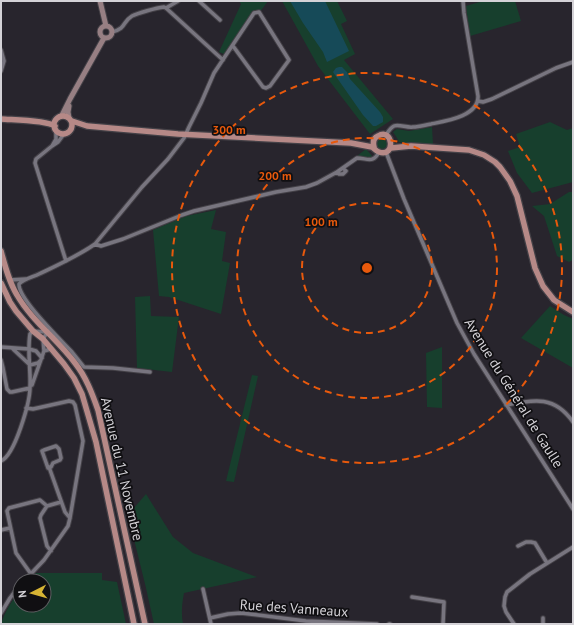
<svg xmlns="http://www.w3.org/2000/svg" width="574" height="625" viewBox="0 0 574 625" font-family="'PT Sans',sans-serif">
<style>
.green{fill:#173f2d}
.water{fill:#164a58}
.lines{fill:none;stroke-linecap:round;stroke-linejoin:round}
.street-casing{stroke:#444147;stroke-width:5.5}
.secondary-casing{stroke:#444147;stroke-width:7}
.primary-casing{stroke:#444147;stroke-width:8}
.street{stroke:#78757f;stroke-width:3.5}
.secondary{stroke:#977f83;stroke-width:5}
.primary{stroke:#b68987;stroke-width:5.5}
.ring{fill:none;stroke:#e8590c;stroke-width:2;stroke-dasharray:7 5}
.labels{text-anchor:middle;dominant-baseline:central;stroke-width:3.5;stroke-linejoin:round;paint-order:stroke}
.street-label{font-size:14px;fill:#d4d2d7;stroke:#100f12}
.centre{fill:#e8590c;stroke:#100f12;stroke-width:2}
.ring-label{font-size:12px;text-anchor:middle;font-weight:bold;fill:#e8590c;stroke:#100f12;stroke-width:3.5;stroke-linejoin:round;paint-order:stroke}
</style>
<rect width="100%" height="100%" fill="#28252d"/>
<!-- green -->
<path class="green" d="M239,1H268L260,12H254L224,54L219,52L241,4Z
M282,1H337L347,21L341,24L355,54L344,60L393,119L370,134L318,66Z
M483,1H515L521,21L470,36L466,6Z
M550,122L567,130L573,128V182L532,193L517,173L508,151L520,147L516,134Z
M432,127L433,144L431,145L412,144L399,142L397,138L393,132L397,129L409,131Z
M377 144a5 5 0 1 1 10 0a5 5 0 1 1-10 0Z
M366,149L373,157L368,158L357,156Z
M569,192H573V260L569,262L557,256L544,216L532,206L550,204Z
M216,210L211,229L226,232L222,261L230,263L221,314L169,297L159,296L153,230L186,216Z
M150,296L151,316L179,317L172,372L137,368L135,297Z
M550,306L564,315L573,319V368L521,338Z
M442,347V408L427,407L426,353Z
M252,375L258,376L234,482L226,481Z
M146,494L173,537L193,553L257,577L184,593C182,603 181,614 183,624H154L146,588L128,515Z
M36,573H102V580L117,582L126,624H1C5,611 12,601 20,590V605H44V581H28Z"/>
<!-- water -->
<path class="water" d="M290,1H325L349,51L327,62L323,52L303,23Z
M339,67H342L347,72L350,79L380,112L383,117V122L376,126H373L363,115L335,75L333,72L336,68Z"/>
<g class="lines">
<defs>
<path id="street" d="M199,1L220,20
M166,8L178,1
M112,32C127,28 122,22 132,16C138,13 156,8 164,7L166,8L223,60
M1,50L4,61L1,71
M478,101L483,102L492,99L556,68L573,62
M56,131V139L52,146L58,142L64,134
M386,135C388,132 390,128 394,126C399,124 407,128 413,127C419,127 425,125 431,124C446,121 479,116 478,96L464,13L463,1
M52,146L36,159L35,163L66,261
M386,152L404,199L457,323L474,354L573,509
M343,168L346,171L343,174H339L337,172L357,158C367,158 373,164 379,152
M95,244L101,246L123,239L182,215L194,211L276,192L306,187L317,183L337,172
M10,280L26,279
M1,347L29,349L36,351L42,358
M13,349L30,365L38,363L40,361
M44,351L43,339L48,331
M1,360L3,368
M1,368H3L7,389L10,392H12L30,388
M150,372L113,368L84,367C80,362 76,357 72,352C61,340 18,299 19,284C24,279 33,277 39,274C58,265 78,256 95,244L142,187L168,159L184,138L189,127L201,103L214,73L254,13L259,12L289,60L270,86L266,88L263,87L233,46
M32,385L44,351L51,349
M506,405C535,399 555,396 573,422
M1,461C15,455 30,402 30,387C31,370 27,352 30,334L33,331L46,332
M49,467H51L53,463L60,460L61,458L59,449L56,446L44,450L42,451L48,468L49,467L65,512L70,518
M47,506L41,515L40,518L47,546L51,551
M47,506L61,502
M1,530L10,528
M518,546L526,542H531L535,543L547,563
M31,574L16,553L7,511L9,508L40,500L47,506
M24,581L44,560L68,526L70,518L83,441L75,405L73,402L69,401L33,409L26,408
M203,589L211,624
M412,597L444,602L443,624
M1,613L10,598L20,585
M210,618L228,614L241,613L306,621L377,624
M543,618V624
M389,624H390
M514,624L506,612L504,606L505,597L507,592L530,574L573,547"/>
<path id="secondary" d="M100,1L106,26
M100 32a6 6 0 1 1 12 0a6 6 0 1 1-12 0Z
M69,106L68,112L69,118
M62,115L70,99L104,38"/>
<path id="primary" d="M54 125a9 9 0 1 1 18 0a9 9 0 1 1-18 0Z
M1,119C14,120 45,120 55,126
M72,121L87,126L178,134L351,143L372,147C374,148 376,151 379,152C396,158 393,127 378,136C373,138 373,143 374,147
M391,148L411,146L469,150L484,155L495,162L500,167L510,181L517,196L535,268L543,286L554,300L573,312
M1,251C5,266 9,282 17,295C32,321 57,339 75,363C86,377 92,393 98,410L145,624
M1,283L10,302L16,311L33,331L43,339L64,364L74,378L82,394L96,442L134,624"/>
</defs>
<!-- street casing -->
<use href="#street" class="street-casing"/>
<!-- secondary casing -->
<use href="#secondary" class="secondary-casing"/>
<!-- primary casing -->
<use href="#primary" class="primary-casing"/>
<!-- street -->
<use href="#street" class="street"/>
<!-- secondary -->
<use href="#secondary" class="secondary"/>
<!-- primary -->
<use href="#primary" class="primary"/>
</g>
<!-- distance rings -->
<g class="ring">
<circle cx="367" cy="268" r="65"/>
<circle cx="367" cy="268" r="130"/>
<circle cx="367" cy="268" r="195"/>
</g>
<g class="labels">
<!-- street labels -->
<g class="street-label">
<text transform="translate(514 393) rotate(58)">Avenue du Général de Gaulle</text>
<text transform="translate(122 469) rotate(77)">Avenue du 11 Novembre</text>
<text transform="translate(294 608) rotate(4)">Rue des Vanneaux</text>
</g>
</g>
<circle cx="367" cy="268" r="6" class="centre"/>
<g class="ring-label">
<text x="229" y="134">300 m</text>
<text x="275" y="180">200 m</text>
<text x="321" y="226">100 m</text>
</g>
<!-- border -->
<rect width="574" height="625" fill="none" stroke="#d4d2d7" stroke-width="4"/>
<!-- north arrow -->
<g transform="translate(32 593) rotate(264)"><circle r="19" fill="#100f12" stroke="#5e5d61"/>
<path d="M0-3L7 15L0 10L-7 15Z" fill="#d7b434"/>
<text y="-6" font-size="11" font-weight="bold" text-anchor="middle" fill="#d4d2d7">N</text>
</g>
</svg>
